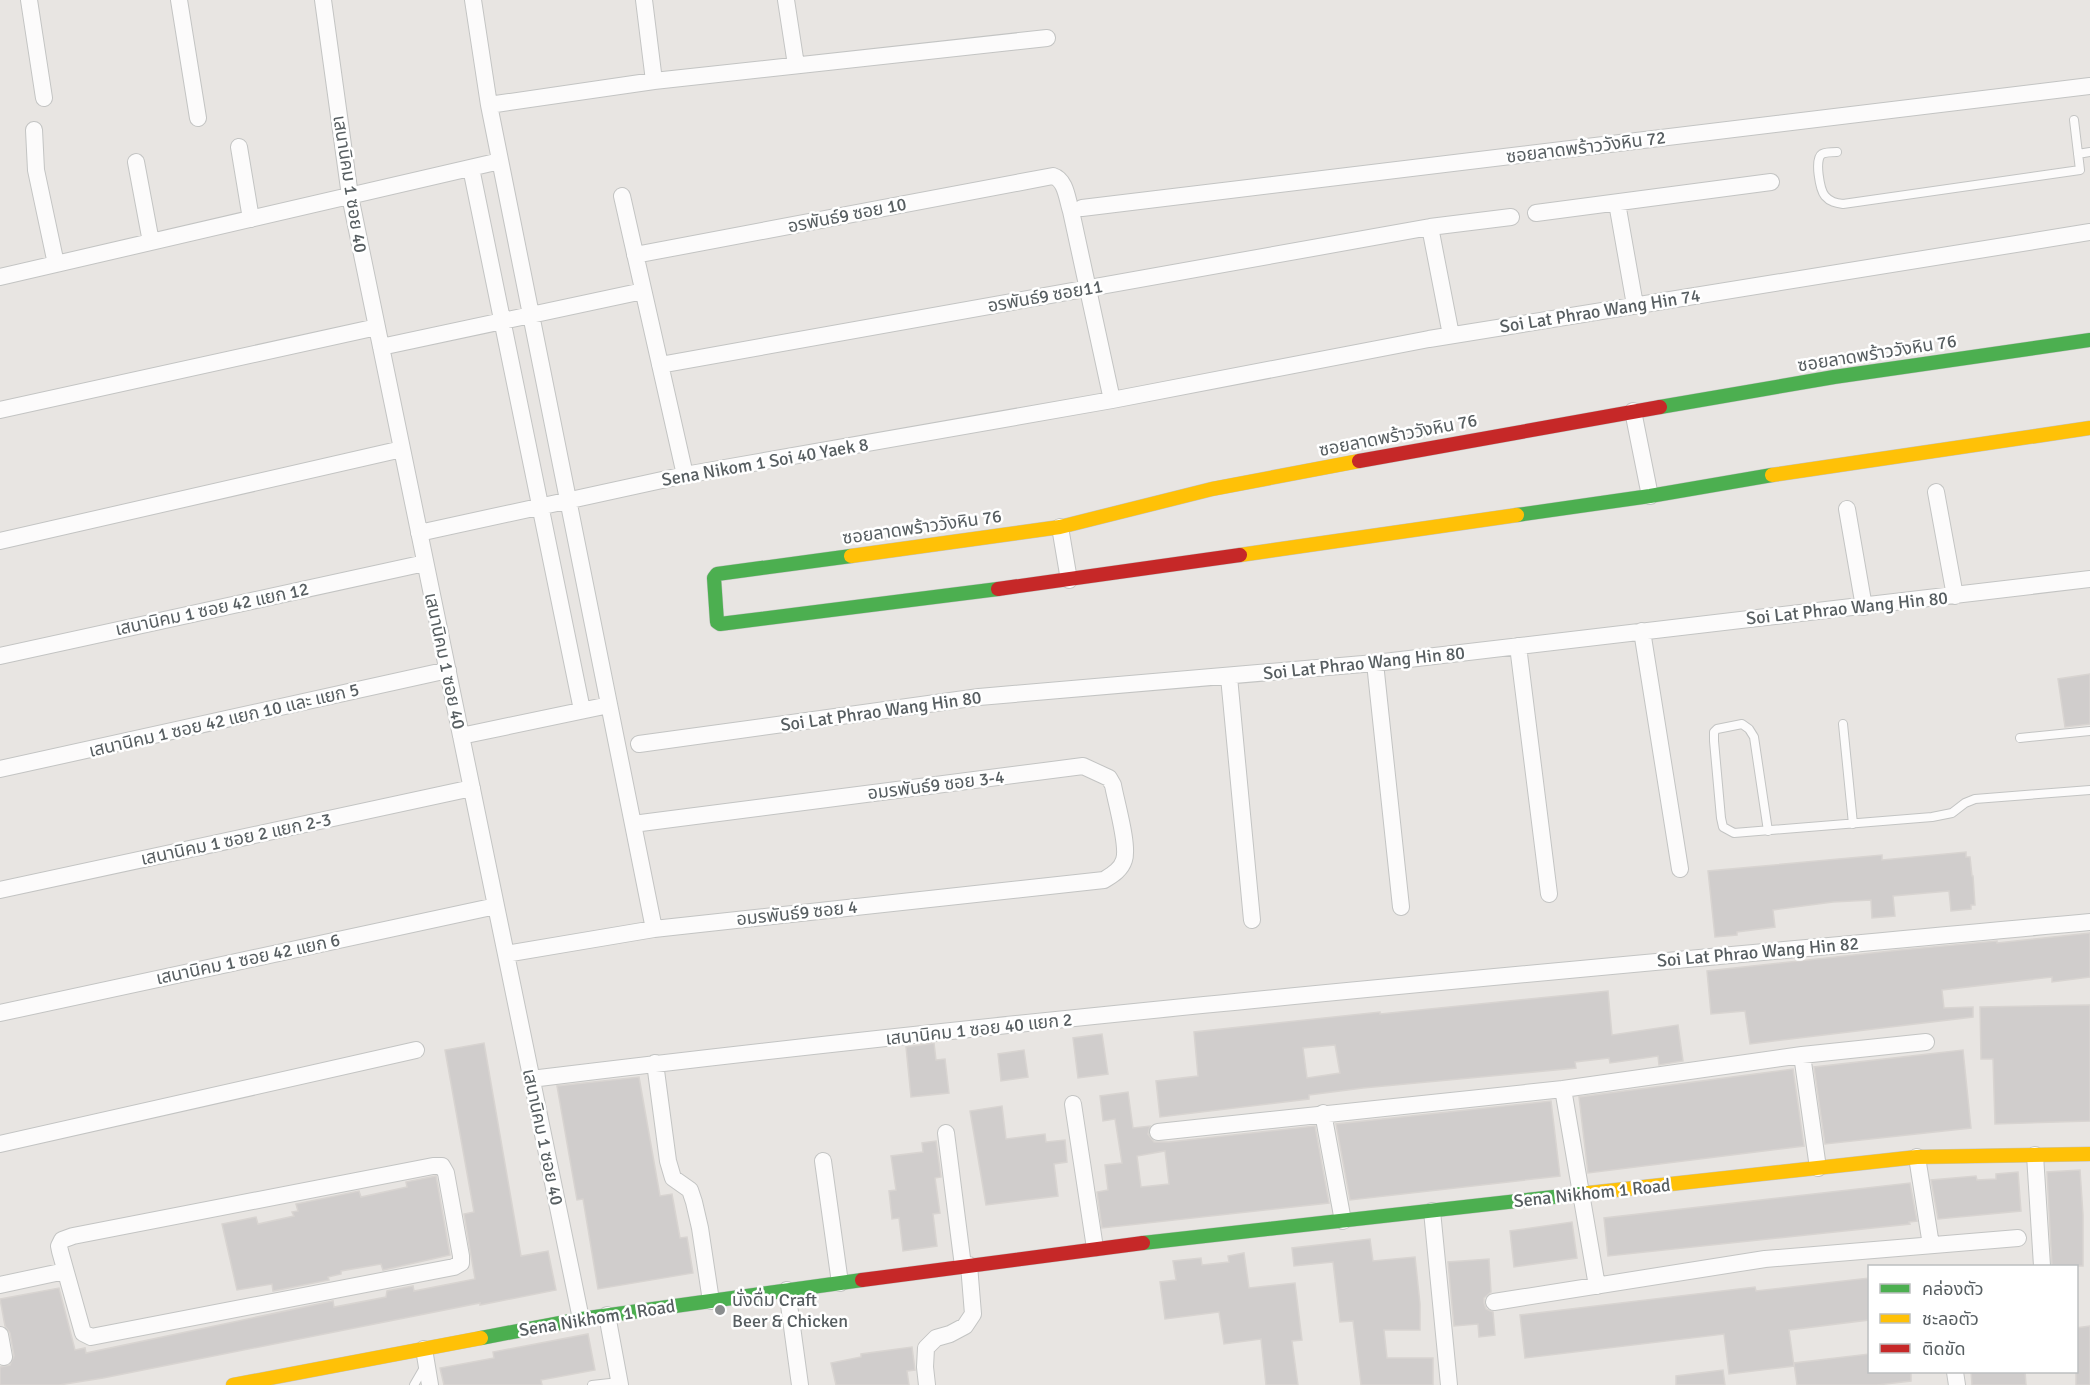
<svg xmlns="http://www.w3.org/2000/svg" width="2090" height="1385" viewBox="0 0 2090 1385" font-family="Signika,'Noto Sans Thai',sans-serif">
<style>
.building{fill:#d0cdcc;stroke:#d8d4d1;stroke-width:1.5;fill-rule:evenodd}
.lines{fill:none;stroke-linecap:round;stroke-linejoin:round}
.lane-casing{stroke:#c3c4c3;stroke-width:10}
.street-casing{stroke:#c3c4c3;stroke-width:18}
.fast-casing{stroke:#c3c4c3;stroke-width:15}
.slow-casing{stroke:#c3c4c3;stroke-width:15}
.jam-casing{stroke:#c3c4c3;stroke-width:15}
.lane{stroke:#fcfbfb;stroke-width:8}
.street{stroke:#fcfbfb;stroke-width:16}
.fast{stroke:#4caf50;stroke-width:14}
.slow{stroke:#ffc107;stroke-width:14}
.jam{stroke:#c62828;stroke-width:14}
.poi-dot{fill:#8a8d8e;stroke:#fff;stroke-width:2}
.labels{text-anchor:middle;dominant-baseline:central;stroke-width:5;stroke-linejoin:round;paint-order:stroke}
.street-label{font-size:18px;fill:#575e61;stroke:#fff}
.poi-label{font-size:18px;fill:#575e61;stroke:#fff;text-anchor:start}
</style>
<rect width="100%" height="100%" fill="#e8e5e2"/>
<!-- building -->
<path class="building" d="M2090,674V724L2065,727L2058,679Z
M1966,852V857H1970L1972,876H1973L1975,905H1971V909L1951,911L1949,891L1893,896L1895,916L1872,918L1871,900L1833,902L1773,910L1775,927L1737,932V935L1715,937L1708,871L1882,855V860Z
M2090,933V977L2052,982V977L1942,990L1944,1008L1973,1007V1017L1750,1044L1745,1011L1711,1014L1707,971L1900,950L1997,941V943Z
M1608,991L1612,1035L1678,1025L1683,1061L1659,1065L1658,1056L1610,1063L1609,1058L1575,1062L1576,1068L1363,1088L1309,1095V1099L1160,1117L1156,1081L1198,1076L1194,1032L1380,1012V1014ZM1335,1045L1340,1073L1307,1078L1303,1048Z
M2090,1005V1121L1995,1124L1993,1059H1981L1980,1007Z
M1102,1034L1108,1074L1078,1078L1073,1038Z
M484,1043L521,1256L548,1251L556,1290L480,1305V1303L103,1378L59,1385H0V1367L10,1365L14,1356L10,1333L5,1326L0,1299L59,1288L75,1350L85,1348L86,1353L333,1301L334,1307L386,1297L387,1291L413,1286L414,1291L475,1279L464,1214L474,1212L445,1050Z
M934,1043L936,1060L945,1059L949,1093L911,1097L906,1047Z
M1024,1050L1028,1077L1001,1081L998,1054Z
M1963,1050L1971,1128L1825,1144L1814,1067Z
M1793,1069L1804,1146L1588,1173L1579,1097Z
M639,1077L660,1196L672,1194L680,1238L687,1237L693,1273L598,1289L583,1199L577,1200L557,1086Z
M1128,1092L1133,1128L1150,1126L1148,1134L1154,1142H1169L1315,1126L1329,1203L1102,1228L1097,1192L1108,1190L1105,1165L1122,1163L1115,1119L1103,1121L1100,1096ZM1165,1151L1169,1184L1141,1187L1137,1156Z
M1551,1101L1560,1176L1350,1200L1336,1124Z
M1002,1106L1006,1139L1045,1134L1046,1142L1065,1140L1067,1162L1054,1164L1058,1196L986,1205L970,1111Z
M936,1141L941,1177L935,1178L940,1213L933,1214L937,1246L903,1251L899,1218L892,1219L889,1191L896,1190L891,1156L923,1152L922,1143Z
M2080,1170L2083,1215V1266H2052L2047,1172Z
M2018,1172L2021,1211L1938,1219L1931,1180L1976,1176L1977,1180L1996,1179V1174Z
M436,1176L450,1255L383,1270L381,1264L341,1271V1274L328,1277L329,1280L273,1291L272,1284L237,1290L222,1224L256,1217L258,1224L294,1216L292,1212L298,1211L296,1204L359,1191L361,1197L407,1187L406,1182Z
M1910,1183L1917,1221L1909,1222L1910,1224L1608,1256L1604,1218Z
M1572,1222L1577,1258L1514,1267L1510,1231Z
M1370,1239L1373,1261L1415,1257L1420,1304V1330H1384L1387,1358H1433V1385H1361L1353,1321L1340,1322L1333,1262L1294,1266L1292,1248Z
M1244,1253L1249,1288L1295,1283L1302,1340L1292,1341L1298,1385H1266L1261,1339L1224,1344L1219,1312L1165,1319L1160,1282L1176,1280L1173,1261L1201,1258L1202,1265L1229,1262L1228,1256Z
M1489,1259L1491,1292L1484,1298V1303L1486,1309L1493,1312L1495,1335L1479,1337L1478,1324L1454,1326L1448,1262Z
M1869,1278V1320L1789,1330L1794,1366L1729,1374L1724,1334L1525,1358L1520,1315L1755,1287L1756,1291Z
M2090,1326V1385H2076V1328Z
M588,1334L595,1370L541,1380L542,1385H444L440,1368L494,1358L493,1352Z
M912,1347L915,1370L907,1371L909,1385H836L831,1363L861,1357V1354Z
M1869,1354V1371H1911V1381L1877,1385H1797L1794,1363Z
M1723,1370L1725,1385H1676V1376Z
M1971,1371H2025L2026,1385H1972Z"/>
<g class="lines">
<defs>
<path id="lane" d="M1837,152C1833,152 1826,152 1822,154C1814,159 1820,190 1825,196C1830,202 1836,203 1843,204L2080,170L2074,120
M2078,154L2090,152
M1843,724L1853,824
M2020,738L2090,731
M1768,831L1754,737L1749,729L1742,724L1717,729L1714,732V741L1721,818L1723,827L1734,833L1932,817L1952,813L1965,803L1975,799L2090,790
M414,1385L425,1366
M592,1385L619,1382"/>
<path id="street" d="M29,0L44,98
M179,0L198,118
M323,0L350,196L581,1319
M473,0L489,105L654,929
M644,0L654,81
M786,0L796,65
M489,105L654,81L1047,38
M34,130L36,170L56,264
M239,147L251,219
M136,162L151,242
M471,168L582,710
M622,196L685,475
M1617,203L1635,305
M1082,208L2090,86
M1536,213L1771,182
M1430,227L1451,335
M635,255L1053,176C1066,180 1067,199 1071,211L1112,400
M0,277L500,161
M381,347L643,291
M660,365L1430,227L1511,217
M0,410L377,327
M1633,411L1650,496
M1936,492L1955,596
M1847,509L1864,607
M1060,527L1069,580
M419,533L685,475L1112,400L1429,339L2090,232
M0,541L402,449
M1642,631L1680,869
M1518,646L1549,894
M0,656L425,563
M1375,663L1401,907
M1229,677L1252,920
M461,736L609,705
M639,744L979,697L1375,663L2090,579
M0,769L448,670
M0,890L472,788
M506,954L654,929L1104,880C1112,875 1121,870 1124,860C1129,846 1116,802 1113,785L1109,778L1083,766L633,824
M0,1013L496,906
M1802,1055L1818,1168
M655,1063L668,1161L673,1178L690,1190L694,1202L700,1228L711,1301
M531,1079C1050,1015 1570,970 2090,922
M1563,1089L1597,1286
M1073,1104L1095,1248
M1323,1113L1343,1221
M1158,1132L1563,1089L1802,1055L1926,1042
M946,1133L963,1266
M0,1144L416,1050
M2035,1155L2042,1266
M1917,1157L1931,1245
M823,1161L840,1283
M433,1166H442L446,1173L461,1256V1263L454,1267L91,1337L83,1333L60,1251L59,1246L62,1240L73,1236Z
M1432,1211L1449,1385
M0,1285L65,1271
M787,1290L800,1385
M1494,1302L1765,1259L2018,1238
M607,1315L620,1385
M0,1335L4,1357
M424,1349L430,1385
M1955,1372L1957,1385
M927,1385L925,1367L926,1348L936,1338L950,1334L965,1326L973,1314L969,1265"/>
<path id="fast" d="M1660,407L1834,377L2090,340
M1517,515L1650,496L1772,475
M851,556L717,574L714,578L717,622L720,624L998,589
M1143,1243L1589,1193
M481,1338L581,1319L862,1280"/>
<path id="slow" d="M1772,475L2090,428
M1240,555L1517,515
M851,556L1060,527L1212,489L1359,461
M1589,1193L1917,1157L2090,1154
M233,1385L481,1338"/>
<path id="jam" d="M1359,461L1660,407
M998,589L1240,555
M862,1280L1143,1243"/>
</defs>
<!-- lane casing -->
<use href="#lane" class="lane-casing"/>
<!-- street casing -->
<use href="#street" class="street-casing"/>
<!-- fast casing -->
<use href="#fast" class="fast-casing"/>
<!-- slow casing -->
<use href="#slow" class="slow-casing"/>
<!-- jam casing -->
<use href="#jam" class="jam-casing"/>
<!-- lane -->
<use href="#lane" class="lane"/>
<!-- street -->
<use href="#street" class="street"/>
<!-- fast -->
<use href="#fast" class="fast"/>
<!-- slow -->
<use href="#slow" class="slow"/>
<!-- jam -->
<use href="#jam" class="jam"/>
</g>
<!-- markers -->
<circle class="poi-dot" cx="720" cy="1310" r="6"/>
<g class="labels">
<!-- street labels -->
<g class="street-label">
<text transform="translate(1586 147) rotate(-7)">ซอยลาดพร้าววังหิน 72</text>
<text transform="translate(350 184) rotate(81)">เสนานิคม 1 ซอย 40</text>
<text transform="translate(847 215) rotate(-11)">อรพันธ์9 ซอย 10</text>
<text transform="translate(1045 296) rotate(-10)">อรพันธ์9 ซอย11</text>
<text transform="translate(1600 311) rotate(-9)">Soi Lat Phrao Wang Hin 74</text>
<text transform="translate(1877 353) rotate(-9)">ซอยลาดพร้าววังหิน 76</text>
<text transform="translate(1398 435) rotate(-11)">ซอยลาดพร้าววังหิน 76</text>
<text transform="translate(765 462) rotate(-10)">Sena Nikom 1 Soi 40 Yaek 8</text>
<text transform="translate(922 527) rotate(-8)">ซอยลาดพร้าววังหิน 76</text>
<text transform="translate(1847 608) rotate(-6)">Soi Lat Phrao Wang Hin 80</text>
<text transform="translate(212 609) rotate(-12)">เสนานิคม 1 ซอย 42 แยก 12</text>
<text transform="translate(445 661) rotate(78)">เสนานิคม 1 ซอย 40</text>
<text transform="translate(1364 663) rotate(-6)">Soi Lat Phrao Wang Hin 80</text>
<text transform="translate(881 711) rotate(-8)">Soi Lat Phrao Wang Hin 80</text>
<text transform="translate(224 720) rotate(-13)">เสนานิคม 1 ซอย 42 แยก 10 และ แยก 5</text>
<text transform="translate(936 785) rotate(-7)">อมรพันธ์9 ซอย 3-4</text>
<text transform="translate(236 839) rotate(-12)">เสนานิคม 1 ซอย 2 แยก 2-3</text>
<text transform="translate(797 913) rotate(-6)">อมรพันธ์9 ซอย 4</text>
<text transform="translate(1758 952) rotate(-5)">Soi Lat Phrao Wang Hin 82</text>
<text transform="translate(248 959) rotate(-12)">เสนานิคม 1 ซอย 42 แยก 6</text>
<text transform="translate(979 1029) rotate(-6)">เสนานิคม 1 ซอย 40 แยก 2</text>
<text transform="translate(543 1137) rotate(78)">เสนานิคม 1 ซอย 40</text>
<text transform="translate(1592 1193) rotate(-6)">Sena Nikhom 1 Road</text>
<text transform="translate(597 1318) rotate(-9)">Sena Nikhom 1 Road</text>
</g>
<!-- poi labels -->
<g class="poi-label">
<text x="732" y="1300">นั่งดื่ม Craft<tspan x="732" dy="21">Beer &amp; Chicken</tspan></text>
</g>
</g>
<!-- legend -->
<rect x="1868" y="1265" width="210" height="108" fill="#ffffff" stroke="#bcbfc0" stroke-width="1.5"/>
<rect x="1880" y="1284" width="30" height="9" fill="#4caf50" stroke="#bcbfc0" stroke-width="1.5"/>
<text x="1922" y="1295" font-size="18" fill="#575e61">คล่องตัว</text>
<rect x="1880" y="1314" width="30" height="9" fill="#ffc107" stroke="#bcbfc0" stroke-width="1.5"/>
<text x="1922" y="1325" font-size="18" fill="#575e61">ชะลอตัว</text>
<rect x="1880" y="1344" width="30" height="9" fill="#c62828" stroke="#bcbfc0" stroke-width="1.5"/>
<text x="1922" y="1355" font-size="18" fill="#575e61">ติดขัด</text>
</svg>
